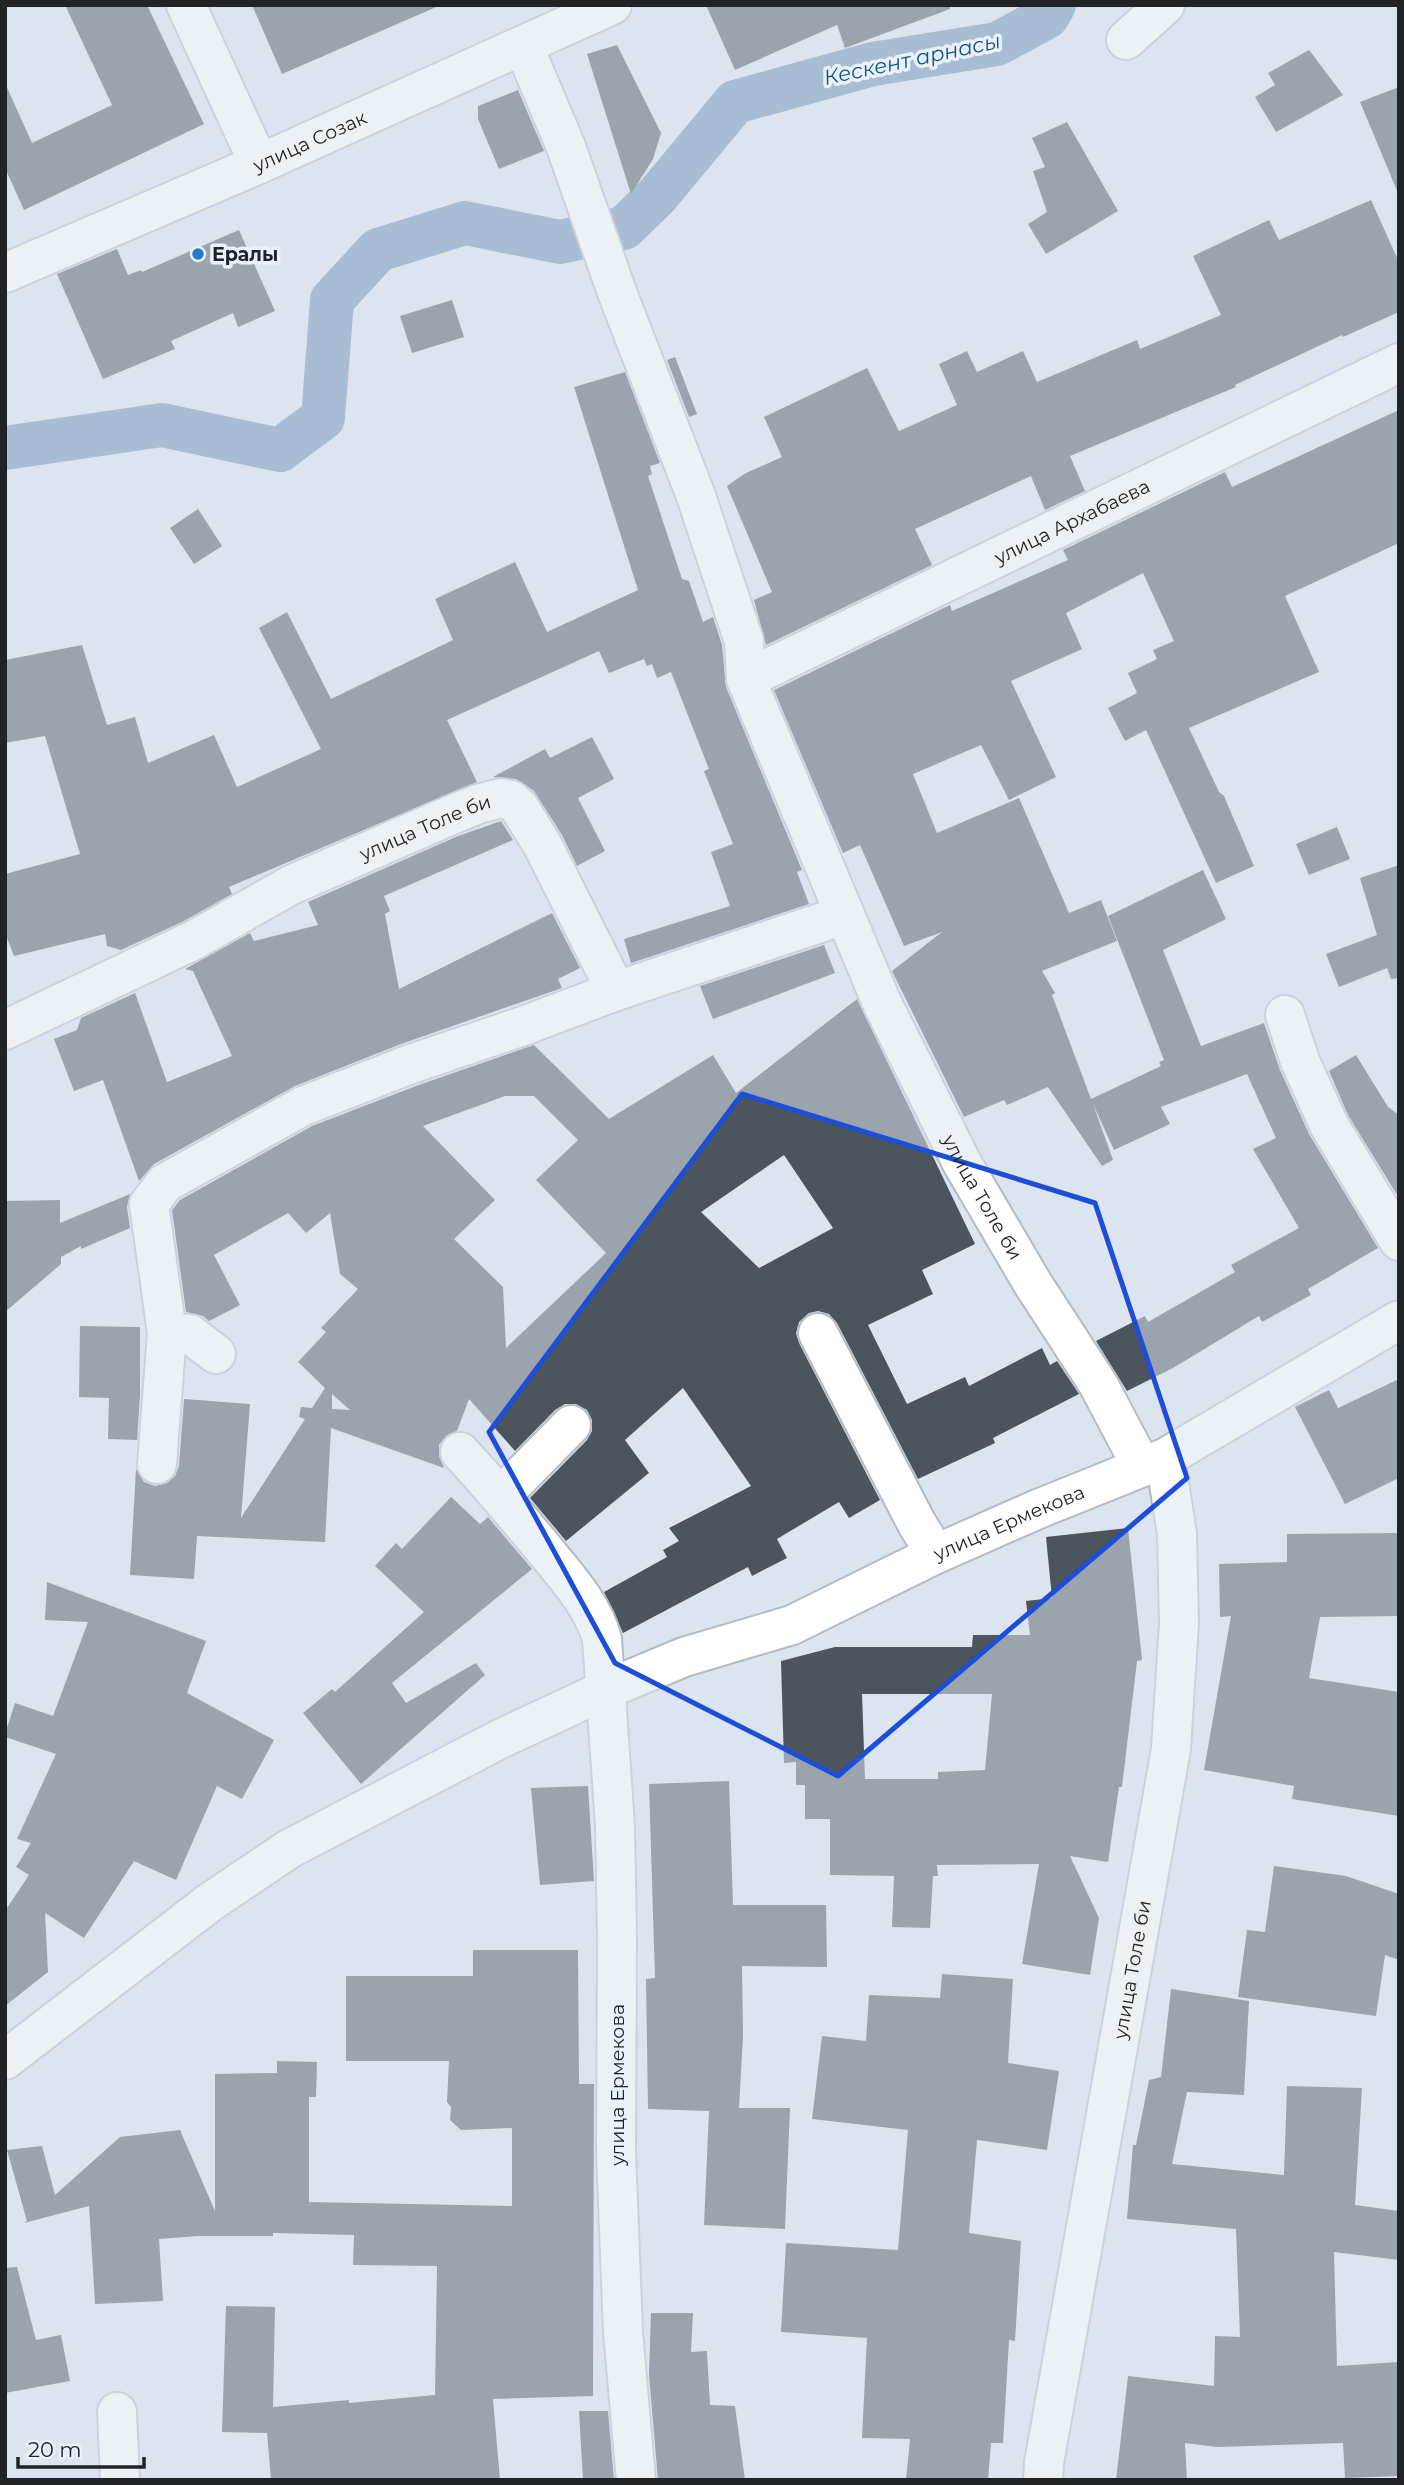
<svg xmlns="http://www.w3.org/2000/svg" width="1404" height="2485" viewBox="0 0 1404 2485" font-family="Montserrat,sans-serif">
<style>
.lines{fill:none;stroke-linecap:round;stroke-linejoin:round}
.canal{stroke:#698db2;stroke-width:44}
.building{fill:#4c545c;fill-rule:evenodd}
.minor-casing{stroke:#b3bcc5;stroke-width:42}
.minor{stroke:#fff;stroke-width:38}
.marked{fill:none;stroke:#1d4ed8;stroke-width:5;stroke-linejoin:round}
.poi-dot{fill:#227dca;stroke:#e9f2fc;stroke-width:2.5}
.labels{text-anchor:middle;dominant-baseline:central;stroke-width:7;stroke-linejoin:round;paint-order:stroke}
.street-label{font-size:19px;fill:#202427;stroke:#e9f2fc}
.poi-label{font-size:19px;font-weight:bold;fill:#202427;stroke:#e9f2fc;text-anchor:start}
.water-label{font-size:21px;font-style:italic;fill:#175080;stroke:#e9f2fc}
</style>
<rect width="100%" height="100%" fill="#dce5ef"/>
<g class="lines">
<!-- canal -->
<path class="canal" d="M5,448L162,425L280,450L323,418L332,300L378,250L465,223L560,242L624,228L657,196L735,102L873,64L997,44L1047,17L1054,5"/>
</g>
<!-- building -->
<path class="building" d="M65,5H147L204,124L24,210L5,168V83L32,143L112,105Z
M252,5H441L282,74Z
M706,5H950V9L845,48L837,25L735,70Z
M617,45L661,133L653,159L631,194L587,54Z
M1309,50L1343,95L1276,132L1255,97L1275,85L1268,73Z
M1399,87V193H1398L1360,102Z
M518,90L544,151L499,169L478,119V106Z
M1067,122L1118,211L1046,254L1028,224L1047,212L1033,171L1045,167L1032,138Z
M1371,200L1399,262V312L1343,337L1342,335L1235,385L1236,387L1070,456L1085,491L1045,510L1031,476L915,529L932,565L766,645L754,600L772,592L727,486L744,474L782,457L764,417L867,368L899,431L957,405L939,364L967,351L977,372L1023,351L1037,382L1137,340L1140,349L1221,315L1193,256L1269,220L1279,240Z
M239,230L275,311L238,327L233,313L171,341L175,349L103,379L57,274L117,249L128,275L141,270L142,272Z
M452,300L464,337L412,353L400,316Z
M675,357L697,414L689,417L667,360Z
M625,372L660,463L650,466L652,474L648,476L682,579L689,581L703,622L713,617L722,645L726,687L802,870L797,872L809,904L631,963L624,939L730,906L711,852L733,844L704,771L709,769L671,672L657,678L652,664L647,666L644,659L609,673L599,651L447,720L477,782L229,887L232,894L184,921L121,950L107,946L105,934L14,956L5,933V874L80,854L45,736L5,743V660L82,645L107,725L135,717L148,763L214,735L237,787L321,749L259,628L287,612L331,699L453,640L435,599L515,562L547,632L638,590L574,387Z
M1399,410V543L1285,596L1319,672L1189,728L1219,792L1224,796L1254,866L1216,883L1146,730L1125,741L1108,708L1137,693L1128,673L1157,659L1153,650L1174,641L1143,573L1066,613L1082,649L1011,681L1056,777L1009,800L981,745L913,774L937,833L1019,798L1069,913L1101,900L1117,941L1042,971L1055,993L1052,995L1091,1099L1161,1066L1159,1062L1164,1060L1108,916L1203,870L1226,919L1163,950L1201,1046L1264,1023L1280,1070L1309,1134L1378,1248L1308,1289L1311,1295L1262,1322L1259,1316L1173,1368L1127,1391L1096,1341L1145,1316L1148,1322L1235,1272L1231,1265L1299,1228L1253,1149L1276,1138L1247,1074L1161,1107L1170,1124L1114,1150L1093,1104L1113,1160L1102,1166L1048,1087L1007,1105L1004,1100L964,1117L892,971L942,932L904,946L860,845L843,853L774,690L950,605L952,611L1068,560L1063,550L1225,472L1232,487Z
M198,509L222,546L194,564L170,528Z
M592,737L614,779L578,798L605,851L577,866L562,835L534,791L516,779L493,777L545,749L550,758Z
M501,821L513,840L384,896L390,911L385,914L399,989L552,913L580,968L558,979L562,988L401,1044L295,1086L154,1164L139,1181L103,1080L74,1091L54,1039L77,1030L81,1018L135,993L167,1082L232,1056L193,971L185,969L250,933L254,941L318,925L308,902L458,836Z
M1337,827L1350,859L1309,875L1296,844Z
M1399,865V978L1391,979L1387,968L1339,987L1326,954L1377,935L1360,878Z
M824,945L835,973L713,1019L700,986Z
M857,999L975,1244L922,1270L933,1294L868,1325L907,1404L965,1377L969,1386L1042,1348L1050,1365L1057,1361L1079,1394L993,1438L995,1443L918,1479L837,1323L829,1314L818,1311L809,1313L799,1322L796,1333L799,1343L880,1500L849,1518L839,1502L777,1539L787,1558L752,1576L748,1567L623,1633L604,1592L667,1557L663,1550L679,1541L669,1528L751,1486L683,1388L625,1440L649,1473L566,1541L530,1498L587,1440L592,1431V1420L587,1410L576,1404H565L555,1410L515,1451L469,1399L457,1431L446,1436L439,1445V1456L444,1468L331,1428L325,1542L197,1536L194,1579L130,1575L136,1469L144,1482L155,1486L167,1483L175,1476L179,1466L184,1399L250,1404L241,1518L305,1419L299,1417L301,1407L312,1408L325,1388L298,1362L326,1332L321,1328L358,1289L340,1274L330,1213L306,1233L288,1213L214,1255L240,1305L209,1321L203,1316L186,1312L172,1210L180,1200L312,1126L416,1086L534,1045L609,1119L713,1055L736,1093ZM505,1096H534L578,1140L536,1180L606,1253L506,1348L503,1287L454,1239L495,1200L423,1126ZM784,1155L833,1228L759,1268L701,1212ZM332,1394L350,1410L332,1409Z
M1356,1055L1388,1107L1399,1115V1198L1348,1115L1329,1071Z
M130,1194L127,1207L130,1228L81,1249V1246L61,1257V1264L5,1312V1201L60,1200V1223Z
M80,1326L140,1327V1396L137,1440L108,1439L109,1398L79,1397Z
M1399,1379V1478L1345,1504L1295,1407L1329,1390L1338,1408Z
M451,1497L480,1524L488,1517L532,1569L392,1683L406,1703L476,1663L485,1675L361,1784L303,1713L332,1689L335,1692L424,1612L375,1566L396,1543L402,1549Z
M1128,1528L1142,1660L1137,1661L1122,1787H1119L1108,1862L1070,1856L1099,1918L1090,1975L1022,1964L1039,1864L937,1865L938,1876H933L930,1928L892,1927L894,1876L830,1875V1819H805V1785H796V1762L784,1763L781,1661L835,1647H972L973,1635H1030L1026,1601L1052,1598L1046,1537ZM862,1694H992L985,1770L938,1772V1779H865Z
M1399,1533V1616L1320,1617L1309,1678L1399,1692V1816L1292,1799L1294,1786L1204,1770L1231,1616L1220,1617L1219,1564L1287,1562V1534Z
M47,1582L206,1641L187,1693L274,1740L242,1799L217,1786L176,1880L134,1861L84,1938L45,1913L48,1972L5,2006V1911L29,1875L16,1867L31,1843L17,1839L56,1754L5,1737V1734L15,1703L53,1716L88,1622L45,1620Z
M729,1781L733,1905H826L827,1967L742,1966L743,2036L739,2108H790L785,2229L704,2225L709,2111L648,2109L646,1979L655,1978L649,1784Z
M588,1786L594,1881L540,1885L531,1788Z
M1274,1866L1346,1876L1399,1894V1960L1385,1955L1376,2016L1238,1997L1247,1930L1265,1932Z
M473,1950H578L579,2084H594L593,2396L493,2399L500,2480H271L267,2433L222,2432L226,2306L275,2307L273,2407L349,2400V2403L435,2395L437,2266L353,2265L354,2235L273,2233V2236H198L159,2239L163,2301L95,2304L89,2206L24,2223L27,2221L7,2150L42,2146L55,2195L120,2137L180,2130L215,2211V2074L277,2073V2061L317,2062L316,2097H309V2202L512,2206V2128L461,2130L450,2120L451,2107L447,2102L449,2061H346V1976H473Z
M942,1974L1013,1979L1008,2063L1059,2071L1047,2150L977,2140L969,2233L1021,2241L1015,2341L1009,2340L1003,2443H991L988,2480H906L910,2439L862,2438L867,2338L781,2332L786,2243L898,2250L908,2130L812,2119L822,2036L866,2041L869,1995L940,1998Z
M1171,1989L1249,2001L1244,2095L1187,2092L1172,2164L1284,2175L1287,2086L1362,2088L1355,2205L1399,2211V2260L1334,2252L1337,2366L1399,2362V2476L1345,2478L1343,2443L1217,2447L1185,2443L1187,2480H1116L1128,2376L1214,2386L1215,2336L1240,2337L1236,2229L1127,2219L1133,2145H1136L1149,2080L1161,2077Z
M17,2267L36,2340L61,2335L70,2381L5,2393V2268Z
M651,2313H693L691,2352L707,2351L710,2405L735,2406L745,2480H658L649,2375Z
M579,2411H608L614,2480H583Z"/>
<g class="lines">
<defs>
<g id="minor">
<path d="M186,5L259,164"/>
<path d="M1126,40L1165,5"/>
<path id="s1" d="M523,45L566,147L618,295L696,496L744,641L746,679L882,1003L962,1163L1033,1284L1098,1384L1142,1467"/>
<path id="s2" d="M5,273L259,164L612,5"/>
<path id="s3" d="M746,679L1399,363"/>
<path d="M1285,1015L1300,1061L1329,1125L1399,1241"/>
<path id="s4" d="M5,1030L194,940L291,885L449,816L478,804L501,798L511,800L519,807L543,846L616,991"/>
<path d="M167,1333L190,1334L216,1354"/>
<path d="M818,1333L917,1524L936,1554"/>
<path d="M460,1452C491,1485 519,1519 548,1554C569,1580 593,1606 602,1639L615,1825L617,1938L616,2151L623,2332L636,2480"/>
<path d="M157,1464L167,1333L149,1204L165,1183L303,1106L408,1065L523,1026L616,991L844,915"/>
<path d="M501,1496L571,1425"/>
<path id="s5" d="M5,2060L209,1903L289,1849L500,1739L605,1690L684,1657L792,1625L936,1554L1038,1509L1165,1458L1399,1320"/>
<path d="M117,2412L120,2480"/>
<path id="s6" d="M1043,2480L1044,2463L1171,1749L1179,1623L1177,1534L1165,1458"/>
</g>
</defs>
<!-- minor casing -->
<use href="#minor" class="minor-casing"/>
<!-- minor -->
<use href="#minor" class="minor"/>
</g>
<!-- marked area -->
<path d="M0 0H1404V2485H0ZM742,1094L1095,1203L1187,1478L838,1776L615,1663L489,1432Z" fill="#dce5ef" fill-opacity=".55" fill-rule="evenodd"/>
<path class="marked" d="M742,1094L1095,1203L1187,1478L838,1776L615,1663L489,1432Z"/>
<!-- markers -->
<circle class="poi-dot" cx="198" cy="254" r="7"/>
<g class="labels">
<!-- street labels -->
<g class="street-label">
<text stroke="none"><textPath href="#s2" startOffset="332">улица Созак</textPath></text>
<text stroke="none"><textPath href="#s3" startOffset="362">улица Архабаева</textPath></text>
<text stroke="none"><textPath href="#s4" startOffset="467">улица Толе би</textPath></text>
<text stroke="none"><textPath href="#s1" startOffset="1244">улица Толе би</textPath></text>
<text stroke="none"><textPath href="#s5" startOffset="1146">улица Ермекова</textPath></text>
<text stroke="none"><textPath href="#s6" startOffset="518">улица Толе би</textPath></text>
<text transform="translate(617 2085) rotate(-90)">улица Ермекова</text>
</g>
<!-- poi labels -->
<g class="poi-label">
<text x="212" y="254">Ералы</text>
</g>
<!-- water labels -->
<g class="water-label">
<text transform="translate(912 59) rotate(-12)">Кескент арнасы</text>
</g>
</g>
<!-- border -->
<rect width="1404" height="2485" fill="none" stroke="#202427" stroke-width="14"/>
<!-- scale -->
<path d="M18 2457v10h126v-10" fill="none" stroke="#202427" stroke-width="3.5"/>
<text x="28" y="2457" font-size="21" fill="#202427" stroke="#e9f2fc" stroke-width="5" paint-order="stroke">20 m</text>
</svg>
